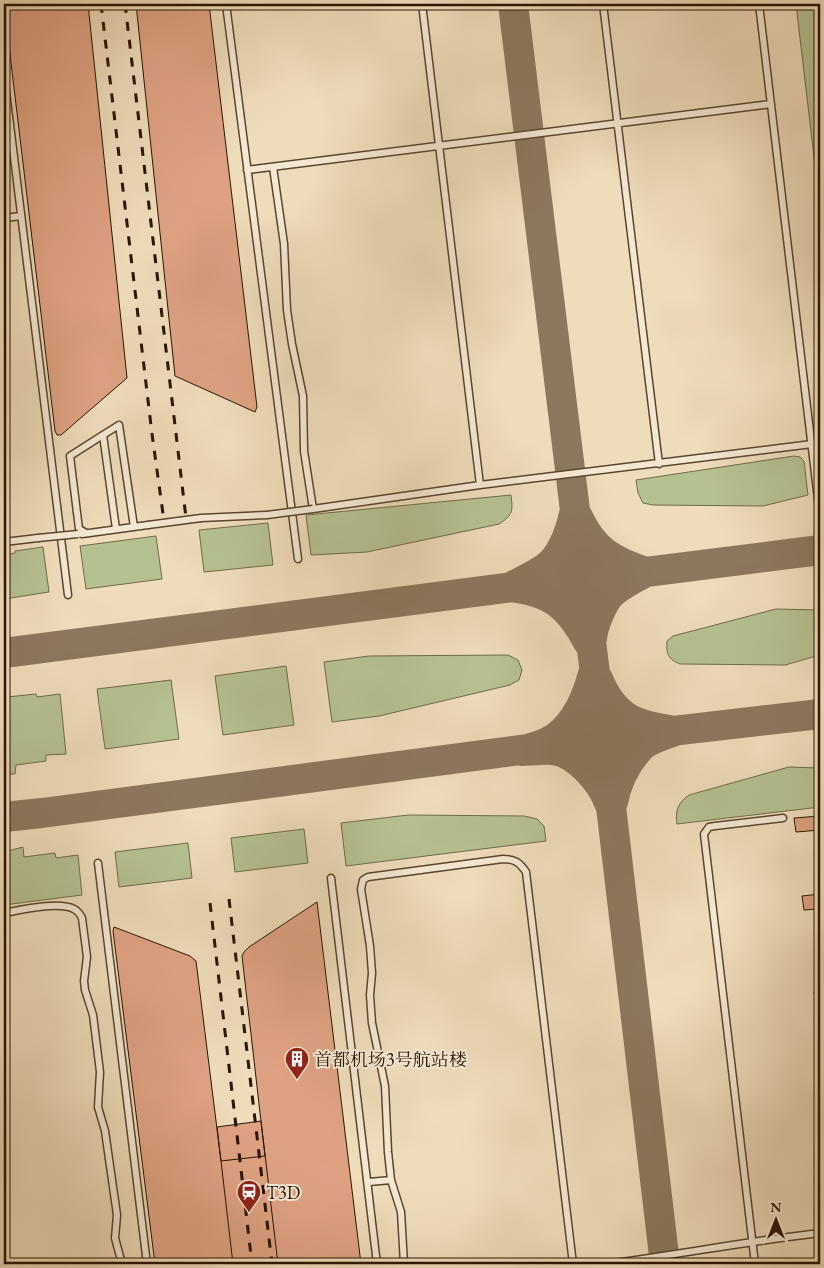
<svg xmlns="http://www.w3.org/2000/svg" width="824" height="1268" viewBox="0 0 824 1268" font-family="'EB Garamond','Noto Serif SC',serif">
<style>
.green{fill:#b6c192;stroke:#706a49}
.lines{fill:none;stroke-linecap:round;stroke-linejoin:round}
.taxiway{stroke:#8c785e;stroke-width:30}
.building{fill:#dea283;stroke:#291400}
.lane-casing{stroke:#5a462f;stroke-width:9}
.lane{stroke:#f5e8d3;stroke-width:6}
.rail{stroke:#291400;stroke-width:3;stroke-dasharray:9 9;stroke-linecap:butt}
.lane-bridge-casing{stroke:#5a462f;stroke-width:9;stroke-linecap:butt}
.lane-bridge{stroke:#f5e8d3;stroke-width:6}
.labels{text-anchor:middle;dominant-baseline:central;stroke-width:4;stroke-linejoin:round;paint-order:stroke}
.poi-label{font-size:18px;fill:#291400;stroke:#f5e8d3;text-anchor:start}
</style>
<rect width="100%" height="100%" fill="#efdcbb"/>
<filter id="stains"><feTurbulence type="fractalNoise" baseFrequency=".004" numOctaves="4"/><feColorMatrix values="0 0 0 0 .2 0 0 0 0 .09 0 0 0 0 .02 0 0 0 .5 -.17"/></filter>
<radialGradient id="worn" r=".72"><stop offset=".6" stop-color="#630" stop-opacity="0"/><stop offset="1" stop-color="#630" stop-opacity=".3"/></radialGradient>
<!-- green -->
<path class="green" d="M796,4H820V208Z
M794,456L800,457L804,461L808,495L763,506L653,505L643,503L638,493L636,480Z
M511,495C513,511 513,515 499,524L367,552L311,555L306,515Z
M268,523L273,565L204,572L199,530Z
M156,536L162,579L86,589L80,546Z
M43,547L49,592L4,599V555L15,553V551Z
M776,609L820,610V655L785,665L680,664C668,659 666,654 667,641L673,636Z
M508,655L518,660L522,670L519,680L510,685L379,716L332,722L324,662L369,656Z
M286,666L294,725L223,735L215,676Z
M171,680L179,739L105,749L97,689Z
M4,686H6L7,697L36,694L37,697L60,694L66,754L46,755V761L16,765L15,774H4Z
M789,767L820,768V807L677,824C675,810 678,803 689,795Z
M408,815L524,816L537,819L544,826L546,841L346,866L341,823Z
M304,829L308,863L235,872L231,838Z
M188,843L192,878L119,887L115,852Z
M23,847L24,857L55,853L56,858L78,855L82,895L4,905V852Z"/>
<g class="lines">
<!-- taxiway -->
<path class="taxiway" d="M513,4L603,739L665,1264
M574,514C570,532 561,558 545,568C535,575 522,581 511,587C552,592 569,606 588,642
M578,517C593,550 612,561 646,572C635,578 622,584 612,593C603,601 593,626 592,638
M4,653L583,578L646,572L820,550
M593,674C586,700 574,729 548,742C540,746 530,748 521,751C532,751 543,749 553,750C576,752 602,782 609,803
M598,679C615,719 635,725 675,731C665,735 650,739 642,746C627,761 617,782 613,802
M4,817L42,813L603,739L820,714"/>
</g>
<!-- building -->
<path class="building" d="M4,4H88L127,378L61,435H57L55,431Z
M136,4H209L257,407L255,412L175,376Z
M820,816V830L796,832L794,818Z
M820,894V909L804,910L802,896Z
M317,902L361,1264H155L113,931L114,927L190,956L196,961L221,1161L265,1156L242,956L244,952L249,947Z
M820,991V1005L816,1006L814,992Z
M261,1121L278,1264H233L217,1127Z"/>
<g class="lines">
<defs>
<path id="lane" d="M226,4L298,559
M422,4L480,485
M603,4L659,464
M759,4L820,516
M4,76L68,595
M273,167L284,244L287,310L292,344L303,396L304,451L313,509L480,485L812,444
M247,170L771,104
M4,218L21,216
M103,435L119,425L134,527
M201,518L267,515
M86,533L79,529L70,456L103,435L116,529
M82,534L148,525
M4,542L38,538
M98,863L147,1264
M331,878L377,1264
M4,913C21,910 59,901 74,909C78,911 80,914 82,918L87,957L84,981L85,990L93,1015L100,1072L98,1107L105,1131L117,1215L115,1238L122,1264
M369,1182L391,1180
M404,1264L401,1212L391,1180L388,1152L385,1086L372,1023L370,995L372,973L370,946L361,889L363,880L368,877L503,859C515,859 520,863 526,872L573,1264
M605,1264C677,1255 748,1241 820,1233
M755,1264L704,834L709,827L715,826L783,818"/>
</defs>
<!-- lane casing -->
<use href="#lane" class="lane-casing"/>
<!-- lane -->
<use href="#lane" class="lane"/>
<!-- rail -->
<path class="rail" d="M101,4L152,434L164,521
M125,4L186,518
M229,899L272,1264
M210,903L252,1264"/>
<defs>
<path id="lane-bridge" d="M267,515L313,509
M148,525L201,518
M38,538L78,534"/>
</defs>
<!-- lane-bridge casing -->
<use href="#lane-bridge" class="lane-bridge-casing"/>
<!-- lane-bridge -->
<use href="#lane-bridge" class="lane-bridge"/>
</g>
<!-- icons -->
<defs>
<symbol id="building-pin" viewBox="-11 -11 22 30"><path d="M0 17L-7.5 6A9.5 9.5 0 1 1 7.5 6Z" fill="#8f2418" stroke="#f5e8d3"/><path d="M-4-6H4V6H1V3H-1V6H-4ZM-2.5-4.3h1.7v1.8h-1.7ZM.8-4.3h1.7v1.8H.8ZM-2.5-1h1.7V.8h-1.7ZM.8-1h1.7V.8H.8Z" fill="#fff"/></symbol>
<symbol id="station-pin" viewBox="-11 -11 22 30"><path d="M0 17L-7.5 6A9.5 9.5 0 1 1 7.5 6Z" fill="#8f2418" stroke="#f5e8d3"/><path d="M-3-6H3Q5-6 5-4V2Q5 4 3 4L4.5 6H3L1.5 4h-3L-3 6H-4.5L-3 4Q-5 4-5 2V-4Q-5-6-3-6ZM-3.5-4v3h7v-3ZM-3.5 1v1.5H-2V1ZM2 1v1.5H3.5V1Z" fill="#fff"/></symbol>
</defs>
<g fill-rule="evenodd">
<use href="#building-pin" x="283" y="1045" width="28" height="38"/>
<use href="#station-pin" x="235" y="1178" width="28" height="38"/>
</g>
<g class="labels">
<!-- poi labels -->
<g class="poi-label">
<text x="314" y="1059">首都机场3号航站楼</text>
<text x="266" y="1192">T3D</text>
</g>
</g>
<!-- margin -->
<rect width="824" height="1268" fill="none" stroke="#efdcbb" stroke-width="20"/>
<rect x="5" y="5" width="814" height="1258" fill="none" stroke="#291400" stroke-width="2.5"/>
<rect x="10" y="10" width="804" height="1248" fill="none" stroke="#291400"/>
<!-- north arrow -->
<g transform="translate(776 1220)" stroke="#f5e8d3" stroke-width="4" paint-order="stroke">
<path d="M0-4L9 19L0 12L-9 19Z" fill="#291400"/>
<text y="-8" font-size="14" font-weight="bold" text-anchor="middle" fill="#291400">N</text>
</g>
<rect width="100%" height="100%" filter="url(#stains)"/>
<rect width="100%" height="100%" fill="url(#worn)"/>
</svg>
